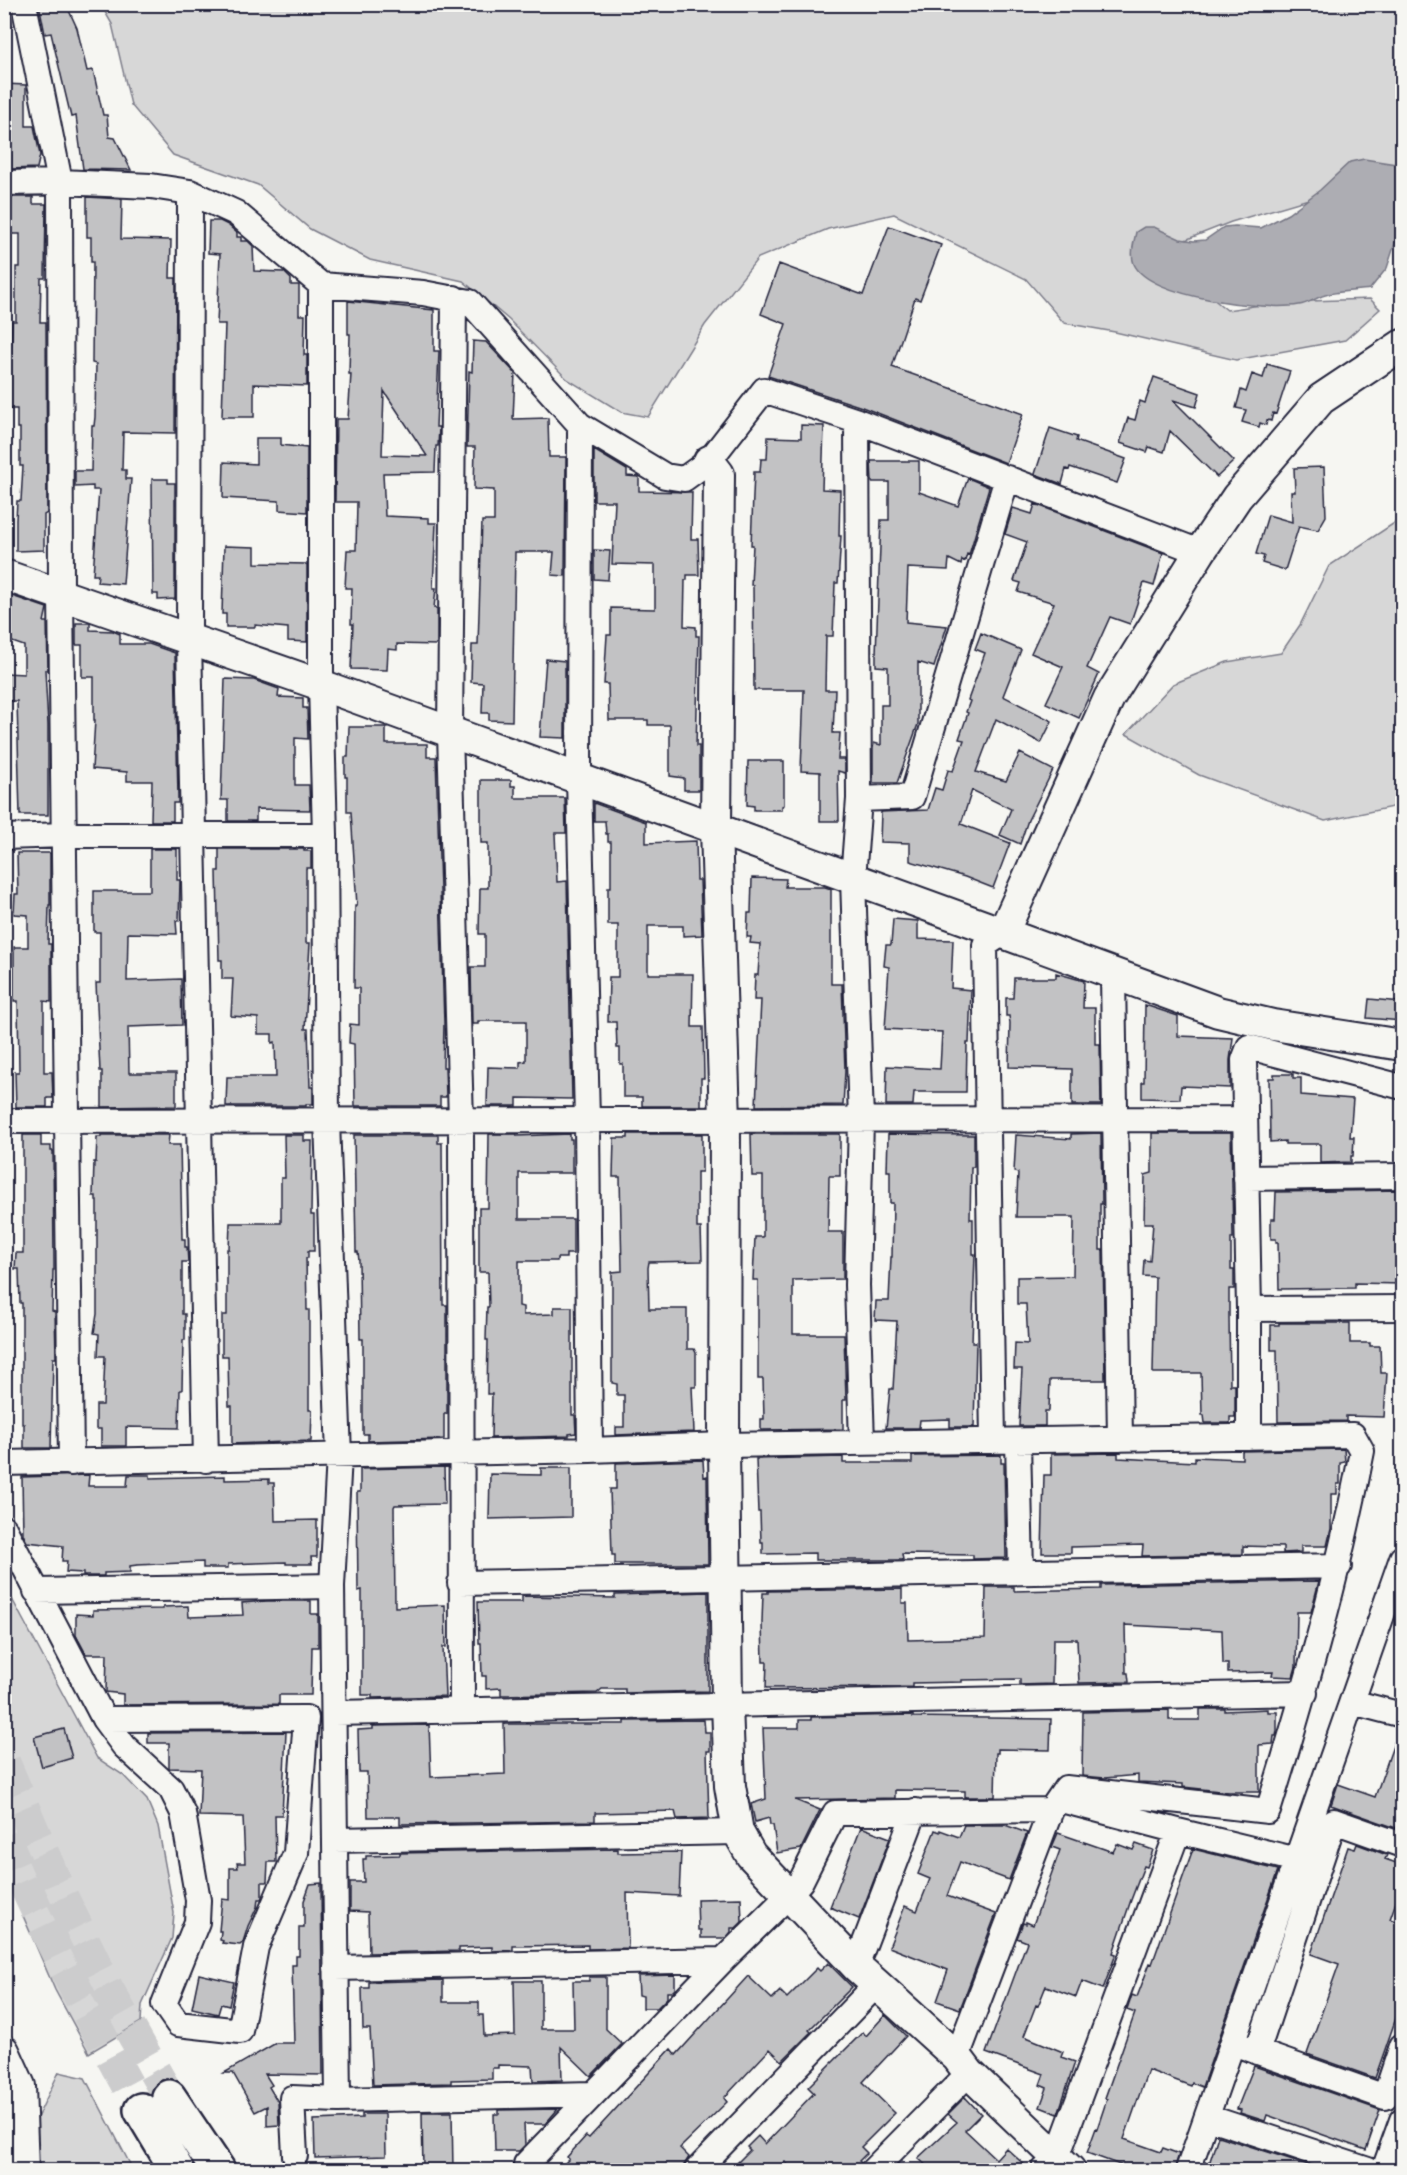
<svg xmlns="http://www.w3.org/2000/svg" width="1407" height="2175" viewBox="0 0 1407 2175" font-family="Mynerve,sans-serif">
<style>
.green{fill:#d7d7d7;stroke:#7c7c89;stroke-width:1.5}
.water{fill:#adadb3;stroke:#757583;stroke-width:1.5}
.building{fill:#c2c2c4;stroke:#22223b;stroke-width:1.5;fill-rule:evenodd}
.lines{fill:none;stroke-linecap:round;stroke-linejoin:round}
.trunk-tunnel{stroke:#cccccd;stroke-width:33;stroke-dasharray:33 16;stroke-linecap:butt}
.minor-casing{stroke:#22223b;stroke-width:28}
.tertiary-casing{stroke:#22223b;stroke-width:34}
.trunk-casing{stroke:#22223b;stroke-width:38}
.minor{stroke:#f6f6f2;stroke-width:24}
.tertiary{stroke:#f6f6f2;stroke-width:30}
.trunk{stroke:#f6f6f2;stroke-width:33}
</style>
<rect width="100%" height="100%" fill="#f6f6f2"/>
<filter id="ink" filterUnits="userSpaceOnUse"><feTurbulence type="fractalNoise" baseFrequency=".0167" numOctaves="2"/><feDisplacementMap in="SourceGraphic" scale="12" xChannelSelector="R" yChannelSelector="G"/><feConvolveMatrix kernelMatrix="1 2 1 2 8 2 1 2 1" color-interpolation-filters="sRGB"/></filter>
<g filter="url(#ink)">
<!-- green -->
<path class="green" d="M101,5H1402V180L1312,198L1231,222L1185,240L1182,274L1227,310L1280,302L1370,299L1380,309L1345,340L1236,360L1115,332L1064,323L1026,279L894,214L828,229L758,258L705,325L648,417L621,412L567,379L509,320L463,281L370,260L310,229L258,185L173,155L131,105L112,24Z
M1402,518V805L1325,821L1199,775L1126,734L1173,684L1227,662L1281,653L1300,625L1329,566Z
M4,1584L97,1758L123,1775L147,1800L158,1826L174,1913L172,1938L142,2005L141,2022L89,2053L55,1990L5,1874Z
M59,2072L85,2078L133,2170H27L26,2141Z"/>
<!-- water -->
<path class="water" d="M1364,159L1402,165V222L1387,268L1370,289C1356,291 1342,291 1329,294C1318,296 1309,304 1299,305C1266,311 1149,298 1134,264C1130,254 1134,242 1136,232L1144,227H1154L1180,239L1194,241L1205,240L1224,227L1235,226L1261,228L1288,214L1320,190L1350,162Z"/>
<!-- building -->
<path class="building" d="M39,4H66L77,28L87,71L93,70L103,115H107L109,137L115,138L131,170L83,169L76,116L71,117L51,33L45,34Z
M4,84L26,85V126H34L40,155L37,168L11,169V155H8V114H4Z
M8,197H33V204H46L45,278H41L40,322H46L47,513L44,515V550L16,551V520L17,501H21L23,466H20V428H17V409H4V357H11L12,321H16V267H20V234H9Z
M87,197L122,199L121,239L171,240L170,278H176L175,433L123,432L122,470H126V479H131L123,584L97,582L98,575H93L99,490H93V486L75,487V471H91L92,426H94L95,417L96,364L92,363L93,262H91V237H87Z
M209,221H220L228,225L237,233V237H241V241H248L253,246L254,271L284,272L291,279V285H299V315H305L304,355H307V386L254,384V417H222L225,324H217L220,254L208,253Z
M889,226L941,245L920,300L915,298L892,367L1023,414L1006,463L862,407L768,376L786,324L761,314L779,264L863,295Z
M348,301L434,310V351H439L436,427H439L438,446H436L435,472L383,473L385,516L429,518V523H436L433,588H436L434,608H437V645L397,644V650L388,649L387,670L351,669L353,624H351L352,588H345L347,550H356L357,502H335L336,419H348L351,374H349L350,334H348ZM384,391L427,456L382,455Z
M473,341L486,342L515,373L513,419L548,418L549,457H566L565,576L552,575L554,552H515L512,721L489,720V713H482L483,683L471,682L472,645H478L482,521H494V490L474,489L475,447H467L469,371L472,372Z
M1267,364L1290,371L1276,414L1273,413L1271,421L1267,420L1266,425L1260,423L1259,427L1242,422L1246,410L1236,408L1241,390L1246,392L1252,374L1263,378Z
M1154,377L1200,393L1196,407L1173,400L1234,461L1217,477L1170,431L1164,452L1149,447L1147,452L1120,443L1128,418L1135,420L1140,401L1145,403Z
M801,425L824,426L822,489L840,490L839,536H841L838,583H835L833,636H826L825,690H835L833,733H840L838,759H845V773L838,771L839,821H820V772L801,771L804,690H754L753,585H751L753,545H751L754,472H760L761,459H767L768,437L801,438Z
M1050,428L1077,437L1076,441L1126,459L1117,483L1070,467L1069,470L1066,469L1062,484L1035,474Z
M256,438H281V445L307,448V512L279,510V501L223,498L224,462L256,464Z
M594,450L627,470V476L639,477V491L692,492L691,539H698L699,575H687V580H685L684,626L696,627V636H699L696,746H699V790H684V778L670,776V725H648V720H609L608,684H604L607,635H611V608L655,609V565L612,564L615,501H594Z
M871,461H919V492L958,506L968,478L989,487L969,555L967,554L965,561L962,560L961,565L949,559L948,570L908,568L906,622L947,626L934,667L918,662V724L897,783H873V748L874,743L881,745V705H888V667L876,666V654L881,520H889V482H872Z
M1324,467L1326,516L1318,530L1299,526L1285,570L1262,563L1264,556L1256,554L1268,515L1292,522L1291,492H1295L1294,468Z
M152,479H168V483H175V599L158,600V594H153Z
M1035,504L1163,553L1154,586L1144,583L1130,624L1110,617L1087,668L1099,674L1079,718L1046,703L1063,667L1031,653L1054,603L1018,592L1021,583L1014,581L1027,542L1005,534L1013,508L1032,514Z
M224,546L255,547V563L307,564V642L288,641V628L255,625V627H226V614H222Z
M594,550L610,551L608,580L594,579Z
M9,595L47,608L44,622H47L48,670H45L48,725V815H20L17,701H5V673L24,674V646L4,639V608Z
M76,623H90V630L113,631L120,634V644H149L175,653L178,798V803H173V821H151L152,781H127V772L92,769L95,720H94V677H82V645H76Z
M981,633L1021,650L1003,696L1052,721L1041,743L996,719L976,772L1006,781L1020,753L1053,770L1028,820L1020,844L1000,835L1011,809L972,790L961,824L1010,843L993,888L965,877L910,861V843L880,842L881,812L928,810L935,788L942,790L948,770L953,771L964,740L959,739L968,713L966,712L970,701L968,700L985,653L975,649Z
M546,659L565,661V738L540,737Z
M225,679L254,680L279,689L278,697L303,698V708H307L308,739L295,738V785H309L310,810L256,809V821H228V800H221Z
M349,727H386V744H427V757H436L444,1024L443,1067H445L446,1097H440V1106H355L354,1044L349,1043L350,1024L359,1025V988H354L355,906H357L351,812H347V777H345V757H348Z
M748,761H784V805L782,806V810H754V806L747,805Z
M481,780H511V786H515V798H565L566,833H555L557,882L567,881L572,1099L517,1098V1106H487L488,1067L520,1068V1062L526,1061V1021H478V1024H472L471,967H485V934H479L480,888H488V843H481Z
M594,803L646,822V843L696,841L697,880H700L702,935L683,936V926H648V974H693L692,1027H703L704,1078H701V1106H642V1097H623V1064H620V1048H617L616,1022H608L609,977H618V925H608V887H611V842H608V834H606L605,821H594Z
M150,849H177V880H180L179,921H176L177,934L128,933L127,981L181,979L182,1025L128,1027L129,1073H176V1106L102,1107V1071H100L96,983H100V932H94V891H150Z
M219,849H304V851H311V868H306V943H310L305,1029H308L310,1087H313V1104H306V1106H226L227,1077H276L275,1042L272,1043V1034H258V1018L231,1016L233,979H222V960H219L217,871H219Z
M17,853H50V905H49L48,944H51V1002L44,1001V1072H52L53,1098H47V1107H16L15,1072H19L18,1001H14V947H28V915L14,914L15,894H18Z
M752,878L786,879L785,887H825L831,889V984H842L845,1071L843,1105L756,1106L761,1000H754L755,975H758L760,944L750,943L751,937H747L748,913H751Z
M893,919L918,921V939L953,940L951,988L971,990L969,1043H967L966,1092H914L913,1105H886L887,1066L940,1069L942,1032L885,1029L889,967L884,966L886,945H891Z
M1056,973L1084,981L1083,1008H1095V1044H1100L1101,1105H1072V1069L1009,1067L1010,1023L1009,1016H1006V998H1013L1014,978H1056Z
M1369,999L1402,1002V1021L1367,1018Z
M1145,1005L1178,1016V1036L1233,1038L1230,1060V1088L1181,1086L1180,1099L1142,1098V1082H1144Z
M1274,1074H1293V1078H1301V1095L1353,1099L1350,1137H1354L1353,1156H1351V1162L1320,1163V1144H1285V1141L1270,1142L1269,1078H1274Z
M1101,1133L1102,1204H1100V1250H1103L1105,1380H1050L1049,1411H1045V1426H1019L1022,1369H1014L1015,1343L1028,1344L1026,1304H1017V1277L1073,1276L1074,1217H1016L1018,1173L1014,1172L1016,1135L1071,1139V1134Z
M1152,1133H1231L1233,1238H1231V1270H1234V1289H1229V1317L1230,1385H1235V1417H1230V1423H1205L1204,1415H1202L1201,1373H1153L1155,1277L1143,1276L1144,1260L1150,1261L1153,1223H1144L1145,1175L1152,1173Z
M489,1134H517V1136L570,1134V1139H572V1173H519V1219H573V1254H566V1258H557V1261H519V1306L523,1307V1315L554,1314V1307H572V1415H575L576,1433L569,1434V1436L491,1438L492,1394H487L488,1340H486L487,1307H489L488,1272H479V1208H488Z
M628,1134H702V1172H697V1228H701L702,1261L649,1262L648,1268L649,1309H687V1349H694L696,1353V1387H692L694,1432L616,1435V1427H624V1395H617V1384L612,1383V1272L622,1271L620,1177H613L614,1138H628Z
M751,1134H840V1176H829L828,1232H843V1279L793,1280V1334H844L846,1400H843V1429L761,1430V1419H764L763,1379H758V1280H753L755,1237H763V1176H752Z
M888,1134L974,1135V1167H971L970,1219H973V1254H975L972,1342H976L974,1427H950V1419L920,1420L919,1428H886L890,1389H893L897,1321L875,1320L876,1301H889L891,1257H892L893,1203H890V1171H887Z
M23,1135H41V1146H51V1151H53L54,1262V1270H53L52,1311L55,1312L56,1358H53L51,1448H24V1424H22V1303H20L19,1269H15L16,1253H23Z
M101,1135H169L168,1145H180L182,1239H185V1247H187L188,1262H182V1314H185V1340H183L182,1390H180L179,1428L126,1427V1446H101V1429H96V1405H103L105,1356H98L99,1334L94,1333L97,1314V1201H96V1196H93L94,1162H96L97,1137H101Z
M284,1135H304V1141H312L311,1215H314V1251H308V1258H306L307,1310H309V1410H312L311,1441L232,1444V1406H229L228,1356H222V1315H227V1249H229L230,1223H281V1178H285Z
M354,1135H438V1143H442L443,1305H447V1414H444V1439L368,1441V1434H363V1339H360L359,1261L358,1252H356Z
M1402,1190V1284L1355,1283V1288L1279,1289L1278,1242H1276V1239H1271V1219H1275L1276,1192Z
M1279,1323H1350V1343H1370V1346H1380L1381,1373H1387L1384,1417L1346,1416V1421L1278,1422L1277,1350H1271V1325H1279Z
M1344,1449L1345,1462L1340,1463V1484H1337V1494H1331V1529L1327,1546H1301V1552L1283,1553V1547L1243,1546V1554L1142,1556L1143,1545L1071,1547V1553H1042L1044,1475H1051V1454L1118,1453V1458L1195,1462V1457L1242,1459V1451Z
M1001,1455V1463H1004L1006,1558L973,1559V1555L902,1554L903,1560H815V1553L763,1554V1542H761L760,1512H758L756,1459L843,1457V1463H912V1456Z
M703,1460L704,1477L707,1476L708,1564H615V1555H612L610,1489H616V1463Z
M444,1467L445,1504L395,1505L394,1507L395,1607L445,1605L446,1647H443L445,1696L372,1698V1695H362V1590L358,1591L357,1492H360V1469Z
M541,1468H571V1517L489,1519L490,1474L541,1475Z
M89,1475L88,1486H127L128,1475H150V1478L225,1476V1480L269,1479V1483H274L275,1521L317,1520V1557H311L312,1564H286V1562L228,1564V1568H203V1562L137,1565L130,1566V1572L104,1573V1576H83V1573L66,1572L67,1561H62L63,1546L27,1542L23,1534L22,1477Z
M1319,1581L1311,1612H1297L1296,1667L1293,1677L1272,1676L1273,1672L1228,1673V1664H1223L1222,1630L1125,1625L1126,1673H1128L1129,1682L1079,1683L1077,1639H1053L1052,1684L1020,1685V1679L962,1680V1682L912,1683V1687L766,1688L767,1662H763L762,1622L763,1593H768V1591L902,1589V1603H907L908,1640L985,1638L986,1587H1014V1591L1101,1589V1585Z
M708,1592V1691L625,1693V1689H602L597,1693L501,1695V1688L486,1689V1676H482L481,1643H479L478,1602H522V1596L615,1598V1595Z
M267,1601H311V1614H318V1647H312L311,1695H279V1704L123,1705V1694L106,1692L107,1654H86L76,1635V1614L93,1615V1610L163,1609V1607L188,1606L189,1617L243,1615L242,1603Z
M1200,1709H1225V1711L1268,1709V1712H1277V1731L1276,1736H1274L1273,1744L1259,1745V1792H1229L1183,1787V1784L1138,1782V1775L1105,1778L1082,1776L1083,1712L1169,1710V1720H1200Z
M913,1715V1717L1051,1719L1050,1750L998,1749V1753H996L995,1797H965V1791L895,1790V1798L795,1800L820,1810L801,1849L777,1853L773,1825H770L769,1818L755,1822L751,1804L766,1799L763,1728H799V1720H811V1717Z
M704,1720L705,1732H710V1751H707L709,1818L677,1819L675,1811L595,1813V1821L400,1824V1817H368L367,1772H359L358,1730L373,1729V1726L429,1725L431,1777L505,1774L504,1724H625V1721Z
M64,1729L72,1758L42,1767L34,1737Z
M1399,1729H1402V1810L1396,1828L1331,1805L1338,1784L1375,1797Z
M286,1732L282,1815H275L276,1862H268L267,1882H262V1897L261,1899H258L257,1907L248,1926L243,1942L240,1945L222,1943L223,1941L220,1940L221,1931H219L222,1899L230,1900V1868H238L237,1863H245L243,1817L199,1816L201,1769L169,1768V1743H148V1733Z
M964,1825H1005L1027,1833L1009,1880L960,1862L947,1896L996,1914L960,2009L937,2001L948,1970L889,1947L905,1906L917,1911L930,1879L918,1874L935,1830L940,1832V1830L959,1837Z
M861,1827L890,1838L859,1919L830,1907Z
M1058,1833L1113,1852L1117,1844L1133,1850L1136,1844L1153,1850L1147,1867L1144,1866L1131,1900L1113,1953L1116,1954L1103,1989L1082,1981L1076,1997L1046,1986L1038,2006L1036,2005L1024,2036L1063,2052L1061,2057L1075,2062L1058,2114L1040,2107L1047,2088L1040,2085L1044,2074L986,2053L1027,1942L1017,1938L1023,1923L1026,1924V1922L1033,1925L1060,1850L1052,1847Z
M1357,1844L1387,1855L1385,1859L1402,1865V1885L1390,1919L1402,1923V2001L1375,2078L1307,2054L1339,1964L1311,1954L1348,1847L1355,1849Z
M618,1849V1853L681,1852L679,1896L627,1893L628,1948L588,1949V1945L513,1946V1950L492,1951V1947L459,1948V1951L369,1953L368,1912L350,1911V1882H364L363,1859H366V1856L400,1855V1853Z
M1193,1849L1278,1870L1202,2087L1192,2083L1191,2086L1148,2070L1124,2139L1161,2152L1163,2148L1179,2154L1174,2170H1134L1087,2153L1096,2128L1097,2129L1107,2099L1105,2098L1135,2013L1127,2010L1132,1995L1137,1997L1150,1963L1152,1964Z
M321,1883L323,2075L265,2074L272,2085L269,2087L278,2102L279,2125L267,2126V2106L255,2112L233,2073H224L276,2043H294L292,1965H296V1956H299V1927H304V1901L310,1884Z
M741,1898L742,1922L736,1928H731V1932L726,1938H701V1930H698L697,1899Z
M828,1963L852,1987L809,2030L811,2032L782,2061L770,2049L724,2098L727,2102L680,2148L689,2157L681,2170H558L569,2159L567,2157L586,2136L589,2138L671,2049L676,2055L748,1976L772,1999L780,1991L787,1998L817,1968L820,1971Z
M199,1974L234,1982L229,2006L221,2004L218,2014L192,2008Z
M675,1975V1989L672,1992H667V1998L657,2008H643V1996L639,1995L638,1976Z
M589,1977H606V2029L622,2044L591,2076L561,2047L562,2080L533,2081L532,2066L498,2065V2068H492V2079L451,2080V2083L373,2085L370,2029H363L362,1988H369V1982L443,1980V2002H479V2015H483L484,2036L515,2035L514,1981H541V2029H574L573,1981H589Z
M885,2015L906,2036L863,2082L895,2113L861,2147L867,2153L859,2161L861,2163L859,2170H794L785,2162L777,2170H730L750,2150L747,2147L758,2136L765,2144L814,2093L808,2087L863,2032L866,2036Z
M1254,2066L1380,2110L1366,2150L1267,2115L1265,2121L1240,2113L1241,2110L1237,2109Z
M965,2097L981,2114L965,2130L996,2159L1006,2148L1030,2170H931L918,2158L957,2122L948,2114Z
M558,2109L545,2124H524L525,2145L519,2151H495L494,2114H499V2110Z
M422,2112H452L453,2170H423Z
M362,2114H385L386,2156L315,2158L314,2120L362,2118Z
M1218,2136L1324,2170H1254L1234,2164L1231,2170H1203L1206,2163L1209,2164Z"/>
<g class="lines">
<!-- trunk-tunnel -->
<path class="trunk-tunnel" d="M4,1763L60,1893L109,1992L169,2097
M4,1836C43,1931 92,2021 141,2110"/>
<defs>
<path id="minor" d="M24,4L60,182L61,595L71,1463
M4,183L60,182L151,186L190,192L236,213L321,285L423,293L470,302L580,425L665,476L684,479L709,461L764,390L857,421L1200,552
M190,192L189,639L206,1460
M321,285V685L325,835L327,1121L339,1456L332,1586L338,2100
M454,298L450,733L461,1121L462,1709
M857,421L859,799L853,879L861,1120L857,1285L862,1443
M580,425L579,778L587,1120L590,1450
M859,799L912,797L1007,478
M4,837L65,835H325
M1113,975L1120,1439
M4,1121L1245,1119
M1246,1178L1402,1176
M1249,1309L1402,1308
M1249,1437V1309L1244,1060L1249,1047L1402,1087
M993,1441L985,945L1003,933
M1018,1441L1021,1572
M4,1463L590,1450L724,1445L1353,1435L1362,1451C1339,1573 1305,1692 1268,1811L1066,1788L1051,1810L957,2057
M4,1528L104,1719L124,1746L171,1789L183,1813L198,1900L197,1922L164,2004L178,2024L240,2031L256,1947L296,1853L306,1718L104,1719
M460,1583L1339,1566
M36,1591L332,1586
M1352,1702L1402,1715
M334,1713L1305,1693
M1061,1800L1178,1831L1297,1860
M335,1840L738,1832
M856,1966L915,1811
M336,1968L723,1960
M1244,2047L1385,2097L1402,2046
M1257,2052L1334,1821L1402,1845
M1207,2117L1368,2170
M295,2156L292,2098L338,2100L591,2094
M531,2170L526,2164L723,1960L788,1896L801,1881L835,1813L1051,1810
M697,2170L877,1984
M873,2170L969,2073
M1044,2170L1057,2157L1178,1831
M1188,2170L1402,1558
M1384,2170L1402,2120"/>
<path id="tertiary" d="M709,461L719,474L716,828L725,1120L724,1445L727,1704L730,1786L738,1832L751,1855L856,1966L957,2057L969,2073L1070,2170
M4,575L321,685L1003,933L1109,698L1200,552L1237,497L1321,399L1402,345
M1003,933L1218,1012L1273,1025L1402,1045
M4,2051L20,2086L23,2170"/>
<path id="trunk" d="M169,2097L218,2170
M141,2110L177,2170"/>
</defs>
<!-- minor casing -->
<use href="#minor" class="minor-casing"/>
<!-- tertiary casing -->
<use href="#tertiary" class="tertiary-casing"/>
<!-- trunk casing -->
<use href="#trunk" class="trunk-casing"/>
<!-- minor -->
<use href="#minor" class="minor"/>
<!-- tertiary -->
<use href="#tertiary" class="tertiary"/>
<!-- trunk -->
<use href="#trunk" class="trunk"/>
</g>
</g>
<!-- margin -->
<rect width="1407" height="2175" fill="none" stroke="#f6f6f2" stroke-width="24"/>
<rect x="12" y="12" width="1383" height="2151" fill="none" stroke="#22223b" stroke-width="2" filter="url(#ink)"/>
</svg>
